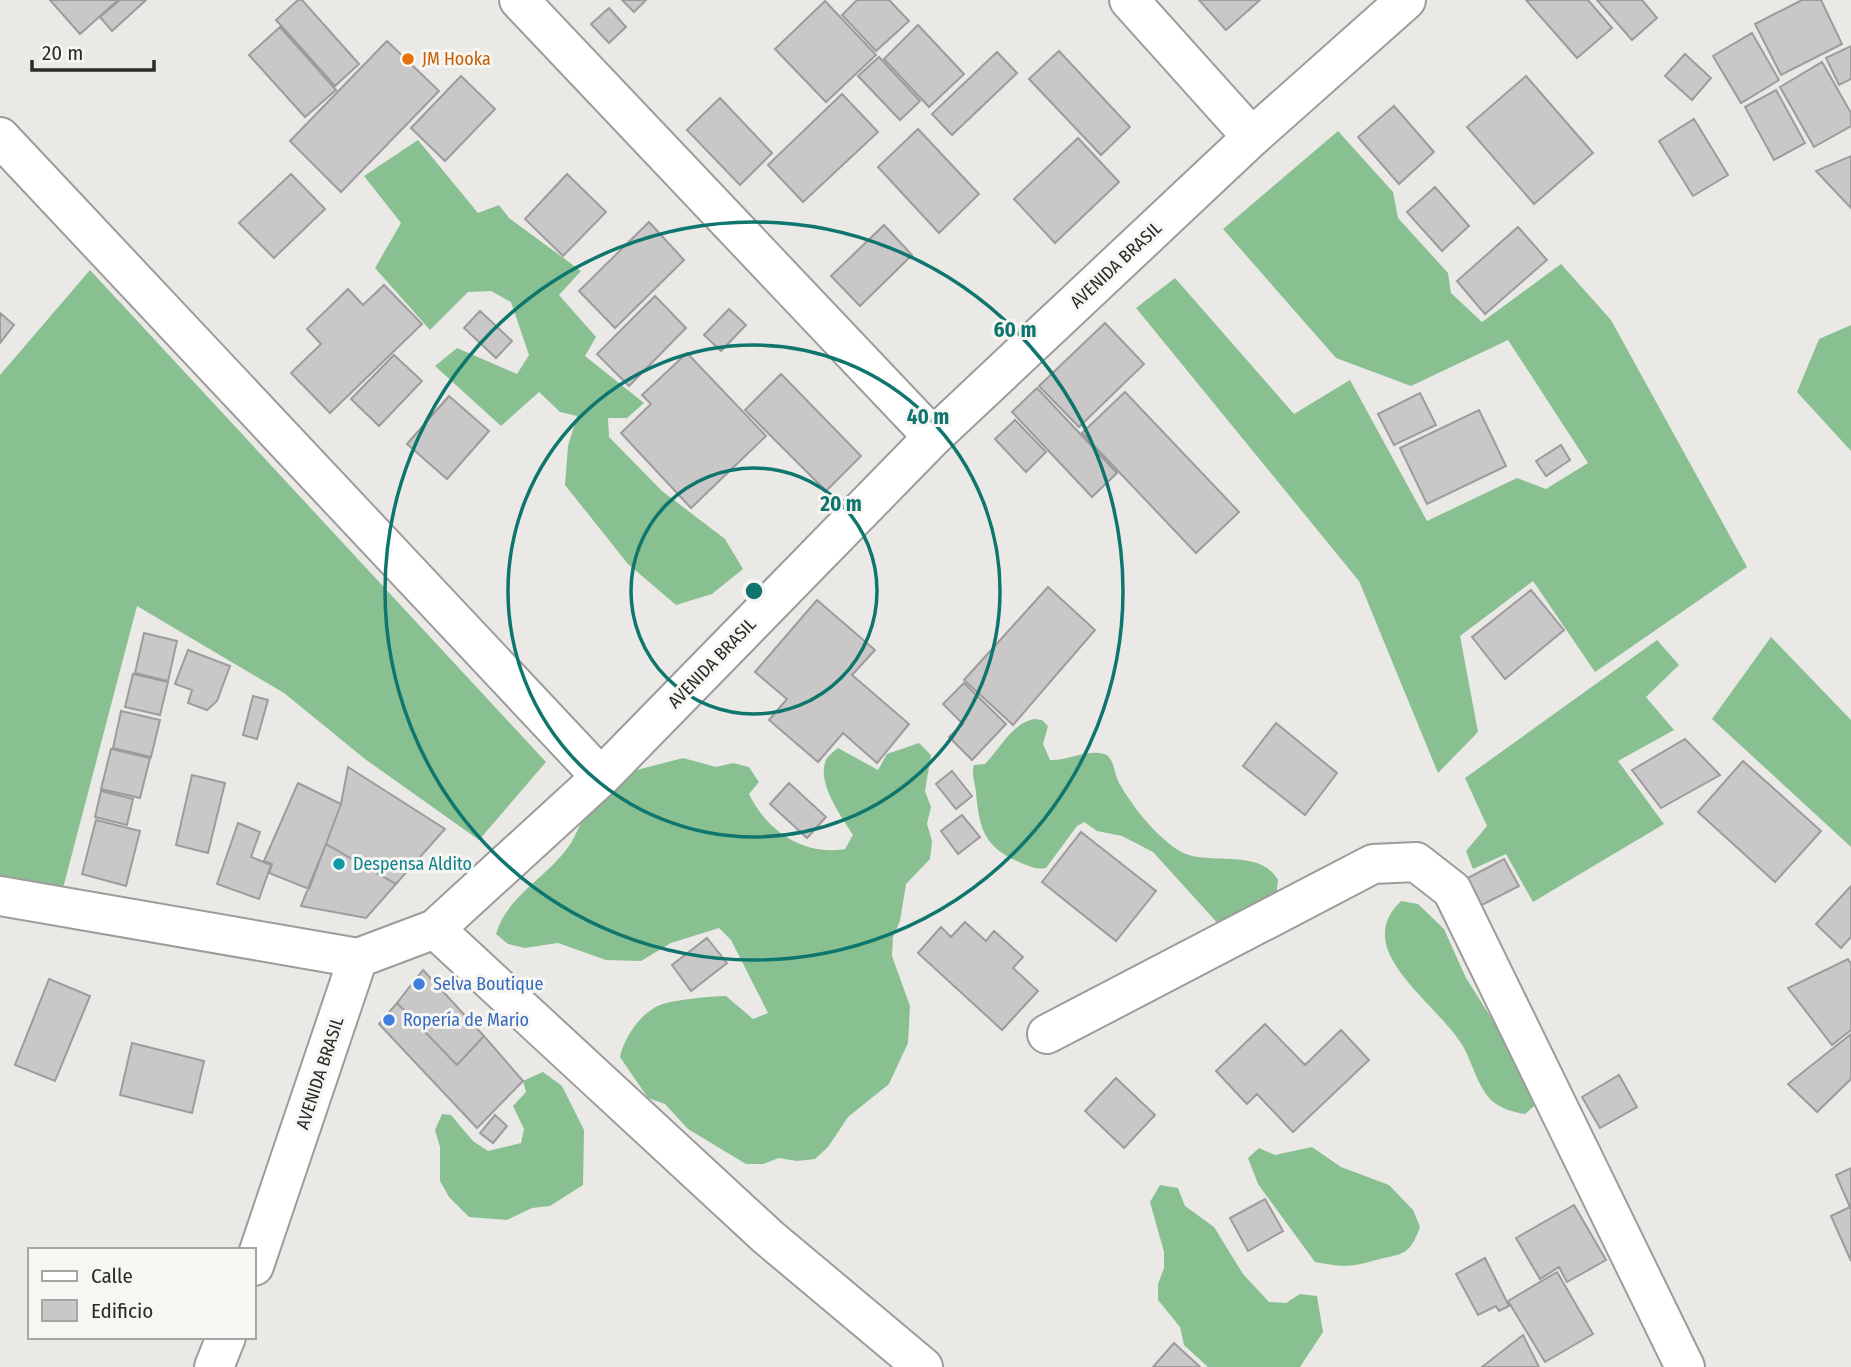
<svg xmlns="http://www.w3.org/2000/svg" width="1851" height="1367" viewBox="0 0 1851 1367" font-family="'Fira Sans Condensed',sans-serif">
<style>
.forest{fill:#89c092}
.building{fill:#cac7c9;stroke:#9e9b9d;stroke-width:2}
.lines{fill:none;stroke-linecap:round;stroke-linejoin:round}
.minor-casing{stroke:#9e9c9a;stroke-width:42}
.minor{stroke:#fff;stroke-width:38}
.ring{fill:none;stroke:#0f766e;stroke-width:3.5}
.food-dot{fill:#e8710a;stroke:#f8f6f3;stroke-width:2.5}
.culture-dot{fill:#0f9aa8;stroke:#f8f6f3;stroke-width:2.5}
.shop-dot{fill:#3f7fe0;stroke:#f8f6f3;stroke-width:2.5}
.labels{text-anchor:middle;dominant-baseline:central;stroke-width:6;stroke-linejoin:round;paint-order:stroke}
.food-label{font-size:18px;fill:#c56008;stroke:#f8f6f3;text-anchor:start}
.street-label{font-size:18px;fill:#2b2b2a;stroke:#f8f6f3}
.culture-label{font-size:18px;fill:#0d838f;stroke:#f8f6f3;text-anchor:start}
.shop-label{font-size:18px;fill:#366cbe;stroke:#f8f6f3;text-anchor:start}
.centre{fill:#0f766e;stroke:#f8f6f3;stroke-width:3.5}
.ring-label{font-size:21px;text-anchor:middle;font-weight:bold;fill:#0f766e;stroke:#f8f6f3;stroke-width:6;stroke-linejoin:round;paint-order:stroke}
</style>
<rect width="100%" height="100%" fill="#eae9e6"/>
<!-- forest -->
<path class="forest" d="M1338,131L1393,192L1398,218L1448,273L1451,293L1482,322L1561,264L1611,320L1747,567L1595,672L1533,581L1460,636L1478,732L1438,773L1359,581L1136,308L1175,278L1294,414L1350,380L1427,521L1517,478L1546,489L1588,463L1508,340L1411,386L1336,358L1223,229Z
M418,140L478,213L499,205L509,218L581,271L559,295L596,337L585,356L644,403L627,418H608L609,437L662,491L725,539L743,569L712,594L676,605L628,564L565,485L568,446L577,416L560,412L539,392L501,426L435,366L457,348L517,374L529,355L511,302L491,291L468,292L430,330L375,268L401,223L364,176Z
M90,270L546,762L479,840L365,759L284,693L137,606L62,892L0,879V375Z
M1851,325V451L1797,392L1819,339Z
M1771,637L1851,720V847L1712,719Z
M1657,640L1679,665L1646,697L1674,730L1618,761L1664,824L1533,902L1506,854L1473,869L1466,851L1487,826L1465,778Z
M1034,719L1042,720L1048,726L1043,744L1050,760C1067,761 1087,749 1104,754C1114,757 1114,772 1118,781C1131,805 1155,835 1178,850C1204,868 1259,846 1278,880L1276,898L1222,928L1153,852L1122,836L1097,831L1084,822L1077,826L1046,868C1036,870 1029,866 1019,862C984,847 979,828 976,792C975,782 971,775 974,765L985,764C1001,748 1011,724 1034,719Z
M919,743L931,755L925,791L931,807L927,824L932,841L930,859L906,884L900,921L893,937L892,956L910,1006L908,1043L889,1084L848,1117L828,1147L815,1159L797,1161L779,1158L763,1164H746L688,1129L665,1104L648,1098L620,1057C624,1038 640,1013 660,1005C672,1000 712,996 726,996L753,1019L768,1013L731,940L719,928L671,943L641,961L606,960L558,943L525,948L508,944L496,934C507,895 549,877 571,843C579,829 584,813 597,803C611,791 623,787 633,771L683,758L716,767L733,763L749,767L759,782L749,794C767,831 803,856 845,849L853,835C842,817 816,783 826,760C828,756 834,751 838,748L878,770L887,754Z
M1401,901L1418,904L1444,929L1466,978L1534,1085L1540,1101L1525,1114C1513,1112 1501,1109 1491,1100C1477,1085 1473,1065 1464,1048C1446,1016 1395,980 1386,944C1382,925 1389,913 1401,901Z
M543,1072L562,1086L584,1130L583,1185L550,1206L532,1208L507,1220L469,1217L449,1197L440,1181V1147L435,1130L442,1114L451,1115L473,1141L488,1151L521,1143L524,1129L513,1106L526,1092L523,1081Z
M1312,1147L1341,1167L1389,1185L1413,1210L1420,1227C1409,1257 1403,1253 1376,1260C1348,1268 1343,1267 1315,1262L1258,1184L1248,1158L1259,1148L1275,1155Z
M1160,1185L1178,1188L1185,1206L1214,1227L1243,1274L1269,1302L1286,1303L1300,1294L1317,1296L1323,1332L1300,1367H1208L1184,1345L1180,1327L1158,1300V1284L1164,1268V1252L1150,1202Z"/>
<!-- building -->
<path class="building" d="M50,0H118L80,34Z
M120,0H146L112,31L100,17Z
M298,0H302L359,64L335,86L276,20Z
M622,0H646L634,12Z
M857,0H889L909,21L876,51L842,15Z
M1199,0H1260L1226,30Z
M1526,0H1588L1612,28L1577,58Z
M1597,0H1642L1657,18L1632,40Z
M1802,0H1821L1842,44L1781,75L1755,24Z
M825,1L876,55L826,102L775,49Z
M609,8L626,27L609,43L591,24Z
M918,25L964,74L929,107L884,59Z
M280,27L336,90L305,117L249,55Z
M1752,33L1779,80L1741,103L1713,56Z
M387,41L439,91L341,192L290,141Z
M1851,46V79L1839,85L1826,58Z
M1059,51L1130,127L1101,155L1029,79Z
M997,52L1017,73L952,135L932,114Z
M1685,54L1711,78L1692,100L1665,76Z
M879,57L920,101L900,120L858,76Z
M1822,62L1851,113V126L1814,147L1780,87Z
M461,76L495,109L445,161L411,128Z
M1526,76L1593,153L1534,204L1467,127Z
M1776,90L1805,143L1774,160L1745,107Z
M842,94L878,132L803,202L768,165Z
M720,98L772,153L740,185L687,130Z
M1394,106L1434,152L1399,184L1358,137Z
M1694,119L1728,175L1693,196L1659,141Z
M918,129L979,194L939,233L878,167Z
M1078,138L1119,182L1055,243L1014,199Z
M1851,156V208L1816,171Z
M291,174L325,209L274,258L239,223Z
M567,174L606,212L563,256L525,219Z
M1435,187L1469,226L1442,251L1407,212Z
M649,222L684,260L615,328L579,291Z
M884,225L912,255L860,306L831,276Z
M1518,227L1547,260L1485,314L1457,281Z
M384,285L422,324L330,413L291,373L321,344L307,329L348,289L363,305Z
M655,296L686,328L629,386L597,354Z
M729,309L746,325L721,351L704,335Z
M480,311L512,341L496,358L464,328Z
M0,313L14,325L0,343Z
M1105,323L1144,364L1079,427L1039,386Z
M687,353L766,436L691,508L621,433L651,404L642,395Z
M394,355L422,381L379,426L351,399Z
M781,374L861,456L826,491L745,410Z
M1037,388L1117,473L1092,497L1012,412Z
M1125,392L1239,512L1196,553L1082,433Z
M1420,393L1436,425L1394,445L1378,414Z
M449,396L489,431L447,479L407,444Z
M1479,410L1506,466L1427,504L1400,448Z
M1015,420L1046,452L1026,472L995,439Z
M1561,445L1570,460L1546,476L1536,461Z
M1048,587L1095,630L1013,725L964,680Z
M1531,590L1564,630L1505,679L1472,637Z
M817,600L875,650L852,675L909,724L877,763L843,733L818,762L769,720L787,699L755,672Z
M144,633L177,641L168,681L135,673Z
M188,650L230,666L217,701L207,710L188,703L192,690L175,684Z
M133,674L168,682L160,715L125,707Z
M964,683L1006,724L972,760L949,737L963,724L943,704Z
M253,696L268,700L257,739L243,735Z
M121,711L160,720L151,757L113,748Z
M1276,723L1337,773L1305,815L1243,766Z
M1685,739L1720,775L1661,808L1632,770Z
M111,749L150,758L140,798L101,789Z
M1743,761L1821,831L1775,882L1698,812Z
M348,767L445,829L396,884L326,844L341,804Z
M952,771L972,796L956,809L936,784Z
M192,775L225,783L208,853L176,845Z
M298,783L341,804L309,889L269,873L272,864L264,861Z
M789,783L826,817L807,838L770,804Z
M101,791L133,799L127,825L95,817Z
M962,815L980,837L958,854L941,831Z
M96,820L140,831L126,886L82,874Z
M238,823L260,832L251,857L271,865L259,899L217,884Z
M1081,832L1156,891L1116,941L1042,882Z
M326,844L396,884L366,918L301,906Z
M1504,859L1519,886L1480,906L1466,879Z
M1851,886V937L1841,948L1816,924Z
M965,922L986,941L994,931L1023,957L1013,968L1038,991L1002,1030L918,953L941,927L951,937Z
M707,938L727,963L691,991L672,965Z
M1848,959L1851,964V1030L1832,1045L1788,988Z
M423,970L484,1036L457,1065L397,1003Z
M49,979L90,996L55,1081L15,1065Z
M397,1003L457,1065L484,1036L523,1081L477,1128L379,1024Z
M1265,1024L1305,1065L1341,1030L1369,1060L1293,1132L1257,1094L1247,1104L1216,1071Z
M1851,1034V1079L1817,1112L1788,1084Z
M132,1043L204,1061L192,1113L120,1095Z
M1619,1075L1637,1107L1600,1128L1582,1097Z
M1116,1078L1155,1115L1124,1148L1085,1111Z
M495,1115L507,1126L493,1143L480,1133Z
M1851,1168V1261L1831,1216L1850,1207L1836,1175Z
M1265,1199L1283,1231L1248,1251L1230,1218Z
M1574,1205L1606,1260L1567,1282L1559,1267L1540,1279L1516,1238Z
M1485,1258L1509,1306L1499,1311L1496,1306L1478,1315L1456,1274Z
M1557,1272L1593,1334L1545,1362L1508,1301Z
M1523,1335L1539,1367H1482Z
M1174,1343L1200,1367H1153Z"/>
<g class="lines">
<defs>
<path id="minor" d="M519,0L933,437
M1129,0L1252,137
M0,137L601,777
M0,896L358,958
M435,929L768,1237L923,1367
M1047,1034L1373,864L1416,862L1452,890L1685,1367
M254,1266L358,958L435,929L601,777L933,437L1252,137L1406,0
M214,1367L226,1337"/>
</defs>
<!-- minor casing -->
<use href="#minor" class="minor-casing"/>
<!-- minor -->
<use href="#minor" class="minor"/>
</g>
<!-- distance rings -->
<g class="ring">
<circle cx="754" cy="591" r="123"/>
<circle cx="754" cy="591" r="246"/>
<circle cx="754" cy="591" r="369"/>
</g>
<!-- markers -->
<circle class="food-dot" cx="408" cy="59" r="7"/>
<circle class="culture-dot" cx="339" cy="864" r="7"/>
<g class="shop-dot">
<circle cx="419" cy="984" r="7"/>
<circle cx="389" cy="1020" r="7"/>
</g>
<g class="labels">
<!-- food labels -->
<g class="food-label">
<text x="422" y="59">JM Hooka</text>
</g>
<!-- street labels -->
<g class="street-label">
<text transform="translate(1116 265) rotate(-43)">AVENIDA BRASIL</text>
<text transform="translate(712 663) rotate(-46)">AVENIDA BRASIL</text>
<text transform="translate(320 1073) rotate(-72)">AVENIDA BRASIL</text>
</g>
<!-- culture labels -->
<g class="culture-label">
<text x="353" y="864">Despensa Aldito</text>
</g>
<!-- shop labels -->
<g class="shop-label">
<text x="433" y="984">Selva Boutique</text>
<text x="403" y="1020">Ropería de Mario</text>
</g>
</g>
<circle cx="754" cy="591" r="10" class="centre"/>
<g class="ring-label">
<text x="1015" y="337">60 m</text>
<text x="928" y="424">40 m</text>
<text x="841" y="511">20 m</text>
</g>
<!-- legend -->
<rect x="28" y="1248" width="228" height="91" fill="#f8f6f3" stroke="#a6a5a3" stroke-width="2"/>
<rect x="42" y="1271" width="35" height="10" fill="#ffffff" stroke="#a6a5a3" stroke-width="2"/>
<text x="91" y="1283" font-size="21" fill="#2b2b2a">Calle</text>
<rect x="42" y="1300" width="35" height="21" fill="#cac7c9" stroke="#a6a5a3" stroke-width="2"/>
<text x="91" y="1318" font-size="21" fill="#2b2b2a">Edificio</text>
<!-- scale -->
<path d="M32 60v10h122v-10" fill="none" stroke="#2b2b2a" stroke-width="3.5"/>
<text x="42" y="60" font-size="21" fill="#2b2b2a" stroke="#f8f6f3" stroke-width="5" paint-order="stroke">20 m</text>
</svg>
